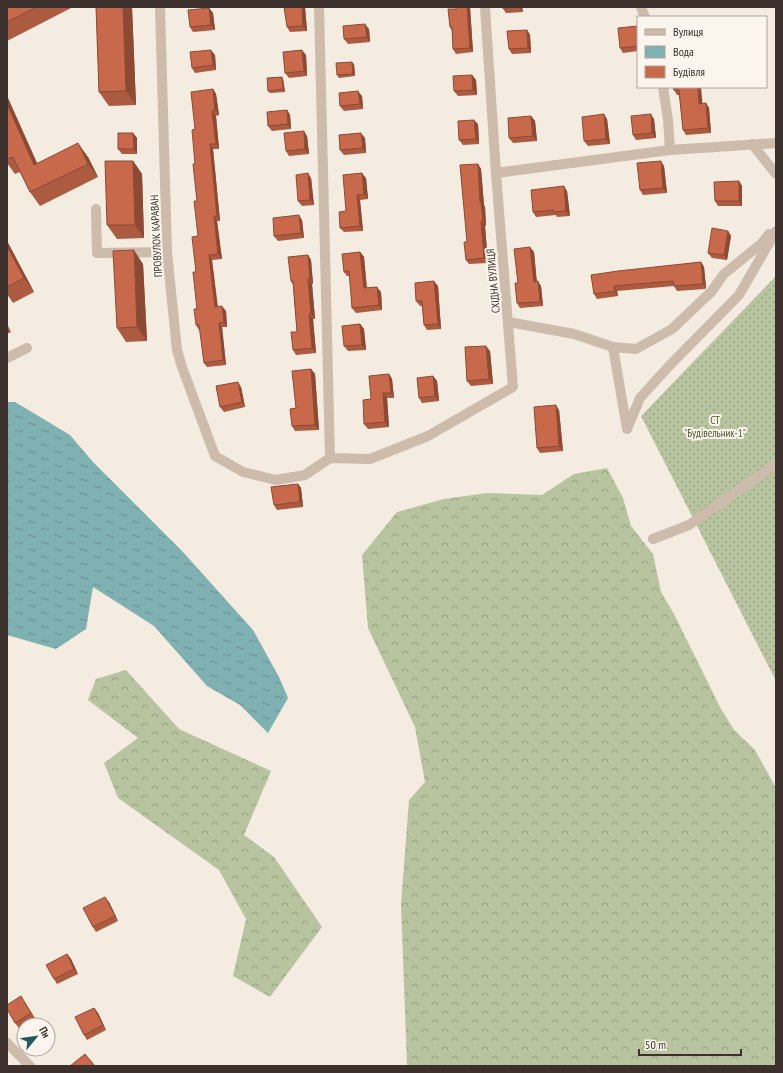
<svg xmlns="http://www.w3.org/2000/svg" width="783" height="1073" viewBox="0 0 783 1073" font-family="'PT Sans Narrow',sans-serif">
<style>
.forest{fill:url(#forest-crowns)}
.garden{fill:url(#garden-dots)}
.water{fill:url(#water-ripples)}
.lines{fill:none;stroke-linecap:round;stroke-linejoin:round}
.minor{stroke:#cdbbac;stroke-width:10}
.wall{fill:#ac5a40}
.shaded-wall{fill:#8c4a34}
.building{fill:#c8694b;stroke:#8c4a34}
.labels{text-anchor:middle;dominant-baseline:central;stroke-width:4;stroke-linejoin:round;paint-order:stroke}
.street-label{font-size:11px;fill:#3b302b;stroke:#fbf5ee}
.park-label{font-size:11px;fill:#4a5a2e;stroke:#fbf5ee}
</style>
<defs>
<pattern id="forest-crowns" width="20" height="18" patternUnits="userSpaceOnUse"><rect width="20" height="18" fill="#b8c4a0"/><path d="M2 6a3 3 0 1 1 6 0M12 15a3 3 0 1 1 6 0" fill="none" stroke="#97a083"/></pattern>
<pattern id="garden-dots" width="8" height="8" patternUnits="userSpaceOnUse"><rect width="8" height="8" fill="#b8c4a0"/><path d="M2 2h.1M6 6h.1" fill="none" stroke="#97a083" stroke-width="1.8" stroke-linecap="round"/></pattern>
<pattern id="water-ripples" width="26" height="14" patternUnits="userSpaceOnUse"><rect width="26" height="14" fill="#7fb0b2"/><path d="M2 4q2-2 4 0t4 0M15 11q2-2 4 0t4 0" fill="none" stroke="#699091"/></pattern>
</defs>
<rect width="100%" height="100%" fill="#f4ebe1"/>
<!-- forest -->
<path class="forest" d="M607,468L623,498L631,526L653,554L661,592L674,614L720,707L734,730L755,750L776,788V1066H407L401,904L409,800L425,782L415,727L368,628L362,555L397,512L444,499L487,493L542,495L574,474Z
M126,670L179,729L271,771L244,835L274,857L322,927L270,997L233,976L246,919L219,870L118,798L104,763L138,738L88,700L96,679Z"/>
<!-- garden -->
<path class="garden" d="M776,276V681L641,416Z"/>
<!-- water -->
<path class="water" d="M7,402H15L70,435L93,462L183,552L253,630L279,677L288,698L268,733L240,705L207,686L154,626L93,587L86,629L56,649L7,635Z"/>
<g class="lines">
<!-- minor -->
<path class="minor" d="M160,7L167,252L177,350L182,367L215,456L243,472L276,480L305,475L330,458L370,459L428,436L513,387L496,173L485,7
M319,7L330,458
M641,7L645,17
M663,87L668,120L670,150
M752,144L776,174
M496,173L670,150L776,143
M96,209L97,253L167,252
M508,322L574,334L613,347L627,429
M613,347L636,349L672,329L711,292L724,274L762,243L769,234
M7,358L27,348
M627,429L640,398L669,366L739,295L776,231
M653,539L689,525L776,464
M7,1043L30,1066"/>
</g>
<!-- wall -->
<path class="wall" d="M7,7H73L7,41Z
M96,7H132L136,105L109,106L99,92Z
M305,7L307,31L290,32L287,27Z
M456,7H470L473,52L456,54L453,49L452,31L450,27L456,9Z
M502,7H522L523,12L506,13Z
M209,8L213,13L215,30L193,32L190,27Z
M638,26V51L623,53L620,48Z
M369,29L370,42L348,44L344,39Z
M527,30L530,35L531,53L512,54L509,49Z
M215,55L216,70L195,73L192,68Z
M306,55L307,76L289,78L285,73Z
M354,64L355,76L339,78L337,75Z
M472,75L476,80L477,95L458,96L454,91Z
M282,77L283,79L285,92L270,93L268,91Z
M673,87L702,104L706,103L709,108L711,133L686,135L683,130L679,95H677L674,90Z
M213,89L216,94L219,115L216,116L219,149H213L220,221H217L222,259L212,260L218,307L226,311L227,327H222L226,365L207,367L204,363L200,330H199L196,325L197,309L196,272L198,236L195,129Z
M7,96L37,163L88,157L98,177L40,206L30,192L20,172L15,174L7,163Z
M362,96L363,109L344,111L340,106Z
M287,110L290,115L291,129L272,131L268,126Z
M531,116L535,121L537,141L513,143L509,138Z
M607,119L610,144L588,146L584,141Z
M654,119L656,138L636,140L633,135Z
M478,124L479,144L463,145L459,140Z
M133,133L137,138V154H122L118,149Z
M307,136L309,154L289,156L286,151Z
M365,138L366,153L344,155L340,150Z
M133,161L142,174L144,238L117,239L107,225Z
M478,164L481,169L484,205L485,207L486,226H485L488,263L469,264L466,260L467,242Z
M664,166L667,193L643,195L640,190Z
M311,178L314,205L302,206L298,201Z
M366,178L368,199L360,200L363,231L344,232L340,228L346,211Z
M739,181L742,186V206H718L715,201Z
M567,191L570,216L557,217L556,215L536,217L533,212Z
M302,220L304,238L278,241L274,236Z
M728,231L731,236L727,260L712,258L708,253Z
M7,241L34,292L13,303L7,294Z
M360,252L364,257L367,288L381,292L382,310L356,313L352,308L350,276H347L344,272Z
M534,252L537,282L541,286L543,306L520,308L517,303L518,283Z
M308,255L311,260L313,284H312L315,319H313L316,353L296,355L293,350L297,332L293,285L291,281Z
M701,262L704,267L706,288L705,289L677,291L674,286L617,291L618,296L597,299L594,294L591,275Z
M143,264L147,341L126,342L117,328Z
M438,286L441,329L427,330L424,325L422,306H420L416,301Z
M7,324L11,332L7,334Z
M360,324L364,329L366,350L348,351L344,346Z
M490,351L493,384L471,386L467,381Z
M311,369L315,374L319,430L295,431L292,426L296,408Z
M389,374L392,379L394,398H387L389,427L368,429L364,424L371,399Z
M433,376L437,381L439,401L422,403L419,398Z
M241,387L245,407L224,412L220,407Z
M559,410L563,451L540,453L537,448Z
M298,484L301,488L303,507L277,510L274,505Z
M109,902L118,921L96,932L93,927Z
M67,954L71,959L78,974L57,984L54,979Z
M24,1001L35,1018L19,1028L15,1023Z
M94,1008L98,1013L106,1030L87,1040L84,1035Z"/>
<!-- shaded-wall -->
<path class="shaded-wall" d="M123,7H132L136,105L126,91Z
M302,7H305L307,31L303,26Z
M467,7H470L473,52L470,48Z
M519,7H522L523,12Z
M209,8L213,13L215,30L211,25Z
M365,24L369,29L370,42L367,37Z
M527,30L530,35L531,53L528,48Z
M211,50L215,55L216,70L213,65Z
M302,50L306,55L307,76L304,71Z
M352,62L354,64L355,76L353,74Z
M472,75L476,80L477,95L473,90Z
M282,77L283,79L285,92L283,89Z
M698,87H701L703,109L699,104Z
M213,89L216,94L219,115L215,110Z
M358,91L362,96L363,109L360,104Z
M7,96L44,179L34,165L7,104Z
M706,103L709,108L711,133L708,128Z
M287,110L290,115L291,129L288,124Z
M212,111L216,116L219,149L216,144Z
M604,114L607,119L610,144L606,139Z
M651,114L654,119L656,138L652,133Z
M531,116L535,121L537,141L533,136Z
M474,120L478,124L479,144L476,139Z
M304,131L307,136L309,154L305,149Z
M133,133L137,138V154L134,149Z
M361,133L365,138L366,153L363,148Z
M78,143L88,157L98,177L88,164Z
M210,144L213,149L220,221L217,216Z
M133,161L142,174L144,238L135,225Z
M661,161L664,166L667,193L663,188Z
M478,164L481,169L484,205L485,207L486,226L483,221L480,202Z
M308,173L311,178L314,205L310,200Z
M362,173L366,178L368,199L364,194Z
M739,181L742,186V206L739,201Z
M564,186L567,191L570,216L566,211Z
M357,195L360,200L363,231L360,226Z
M299,215L302,220L304,238L301,233Z
M214,216L217,221L222,259L218,254Z
M481,221L485,226L488,263L484,258Z
M728,231L731,236L727,260L724,255Z
M7,241L34,292L24,278L7,246Z
M530,247L534,252L537,287L534,282Z
M134,250L143,264L147,341L137,327Z
M360,252L364,257L367,293L364,288Z
M209,255L212,260L218,312L215,307Z
M308,255L311,260L313,284L310,279Z
M701,262L704,267L706,288L703,283Z
M308,279L312,284L315,319L311,314Z
M434,281L438,286L441,329L438,324Z
M538,281L541,286L543,306L540,302Z
M614,286L617,291L618,296L615,291Z
M377,287L381,292L382,310L379,305Z
M222,306L226,311L227,327L224,322Z
M309,314L313,319L316,353L312,348Z
M219,323L222,327L226,365L223,360Z
M360,324L364,329L366,350L362,345Z
M486,346L490,351L493,384L489,379Z
M311,369L315,374L319,430L315,425Z
M389,374L392,379L394,398L391,393Z
M433,376L437,381L439,401L435,396Z
M238,382L241,387L245,407L242,402Z
M383,393L387,398L389,427L385,422Z
M556,405L559,410L563,451L559,446Z
M298,484L301,488L303,507L300,502Z
M105,897L109,902L118,921L115,916Z
M67,954L71,959L78,974L74,969Z
M94,1008L98,1013L106,1030L103,1025Z"/>
<!-- building -->
<path class="building" d="M7,7H37L7,22Z
M96,7H123L126,91L99,92Z
M284,7H302L303,26L287,27Z
M456,7H467L470,48L453,49L452,27H450L448,9H456Z
M502,7H515L502,8Z
M209,8L211,25L190,27L188,10Z
M365,24L367,37L344,39L343,26Z
M638,26V46L620,48L618,28Z
M527,30L528,48L509,49L507,31Z
M211,50L213,65L192,68L190,52Z
M302,50L304,71L285,73L283,52Z
M352,62L353,74L337,75L336,63Z
M472,75L473,90L454,91L453,76Z
M282,77L283,89L268,91L267,78Z
M673,87H698L699,104L706,103L708,128L683,130L679,90H674Z
M213,89L215,110L212,111L216,144H210L217,216H214L218,254L209,255L215,307L222,306L224,322L219,323L223,360L204,363L199,325H196L194,309H197L193,272H196L192,237L198,236L194,201H197L193,164H195L192,130L195,129L191,92Z
M358,91L360,104L340,106L339,93Z
M7,104L34,165L78,143L88,164L30,192L13,157L7,159Z
M287,110L288,124L268,126L267,112Z
M604,114L606,139L584,141L582,117Z
M651,114L652,133L633,135L631,116Z
M531,116L533,136L509,138L508,118Z
M474,120L476,139L459,140L458,121Z
M304,131L305,149L286,151L284,133Z
M118,133H133L134,149H118Z
M361,133L363,148L340,150L339,135Z
M105,161H133L135,225H107Z
M661,161L663,188L640,190L637,163Z
M478,164L480,202H481L483,221H481L484,258L466,260L464,242H467L460,165Z
M308,173L310,200L298,201L296,175Z
M362,173L364,194L357,195L360,226L340,228L339,212L346,211L343,175Z
M739,181V201H715L714,182Z
M564,186L566,211L553,212V210L533,212L531,190Z
M299,215L301,233L274,236L273,218Z
M712,228L728,231L724,255L708,253Z
M7,246L24,278L7,287Z
M530,247L534,282L538,281L540,302L517,303L515,283H518L514,249Z
M134,250L137,327L117,328L113,251Z
M360,252L364,288L377,287L379,305L352,308L349,271L344,272L342,254Z
M308,255L310,279H308L311,314H309L312,348L293,350L291,332H297L293,281H291L288,257Z
M701,262L703,283L702,284L674,286L673,281L614,286L615,291L594,294L591,275L618,271Z
M434,281L438,324L424,325L422,301H416L415,283Z
M360,324L362,345L344,346L342,326Z
M486,346L489,379L467,381L465,347Z
M311,369L315,425L292,426L290,409L296,408L292,371Z
M389,374L391,393H383L385,422L364,424L363,400L371,399L369,376Z
M433,376L435,396L419,398L417,378Z
M238,382L242,402L220,407L216,386Z
M556,405L559,446L537,448L534,407Z
M298,484L300,502L274,505L271,487Z
M105,897L115,916L93,927L83,908Z
M67,954L74,969L54,979L46,965Z
M21,996L31,1013L15,1023L7,1009V1005Z
M94,1008L103,1025L84,1035L75,1017Z
M85,1054L95,1066H70Z"/>
<g class="labels">
<!-- street labels -->
<g class="street-label">
<text transform="translate(156 236) rotate(-93)">ПРОВУЛОК КАРАВАН</text>
<text transform="translate(493 281) rotate(-95)">СХІДНА ВУЛИЦЯ</text>
</g>
<!-- park labels -->
<g class="park-label">
<text x="715" y="420">СТ<tspan x="715" dy="13">"Будівельник-1"</tspan></text>
</g>
</g>
<!-- border -->
<rect width="783" height="1073" fill="none" stroke="#3b302b" stroke-width="16"/>
<!-- legend -->
<rect x="637" y="16" width="130" height="72" fill="#fbf5ee" stroke="#aea6a0"/>
<rect x="645" y="29" width="20" height="6" fill="#cdbbac" stroke="#aea6a0"/>
<text x="673" y="36" font-size="12" fill="#3b302b">Вулиця</text>
<rect x="645" y="46" width="20" height="12" fill="url(#water-ripples)" stroke="#aea6a0"/>
<text x="673" y="56" font-size="12" fill="#3b302b">Вода</text>
<rect x="645" y="66" width="20" height="12" fill="#c8694b" stroke="#aea6a0"/>
<text x="673" y="76" font-size="12" fill="#3b302b">Будівля</text>
<!-- north arrow -->
<g transform="translate(36 1037) rotate(61)"><circle r="19" fill="#fbf5ee" stroke="#aea6a0"/>
<path d="M0-3L7 15L0 10L-7 15Z" fill="#1f5a5e"/>
<text y="-6" font-size="11" font-weight="bold" text-anchor="middle" fill="#3b302b">Пн</text>
</g>
<!-- scale -->
<path d="M639 1049v6h102v-6" fill="none" stroke="#3b302b" stroke-width="2"/>
<text x="645" y="1049" font-size="12" fill="#3b302b" stroke="#fbf5ee" stroke-width="3" paint-order="stroke">50 m</text>
</svg>
